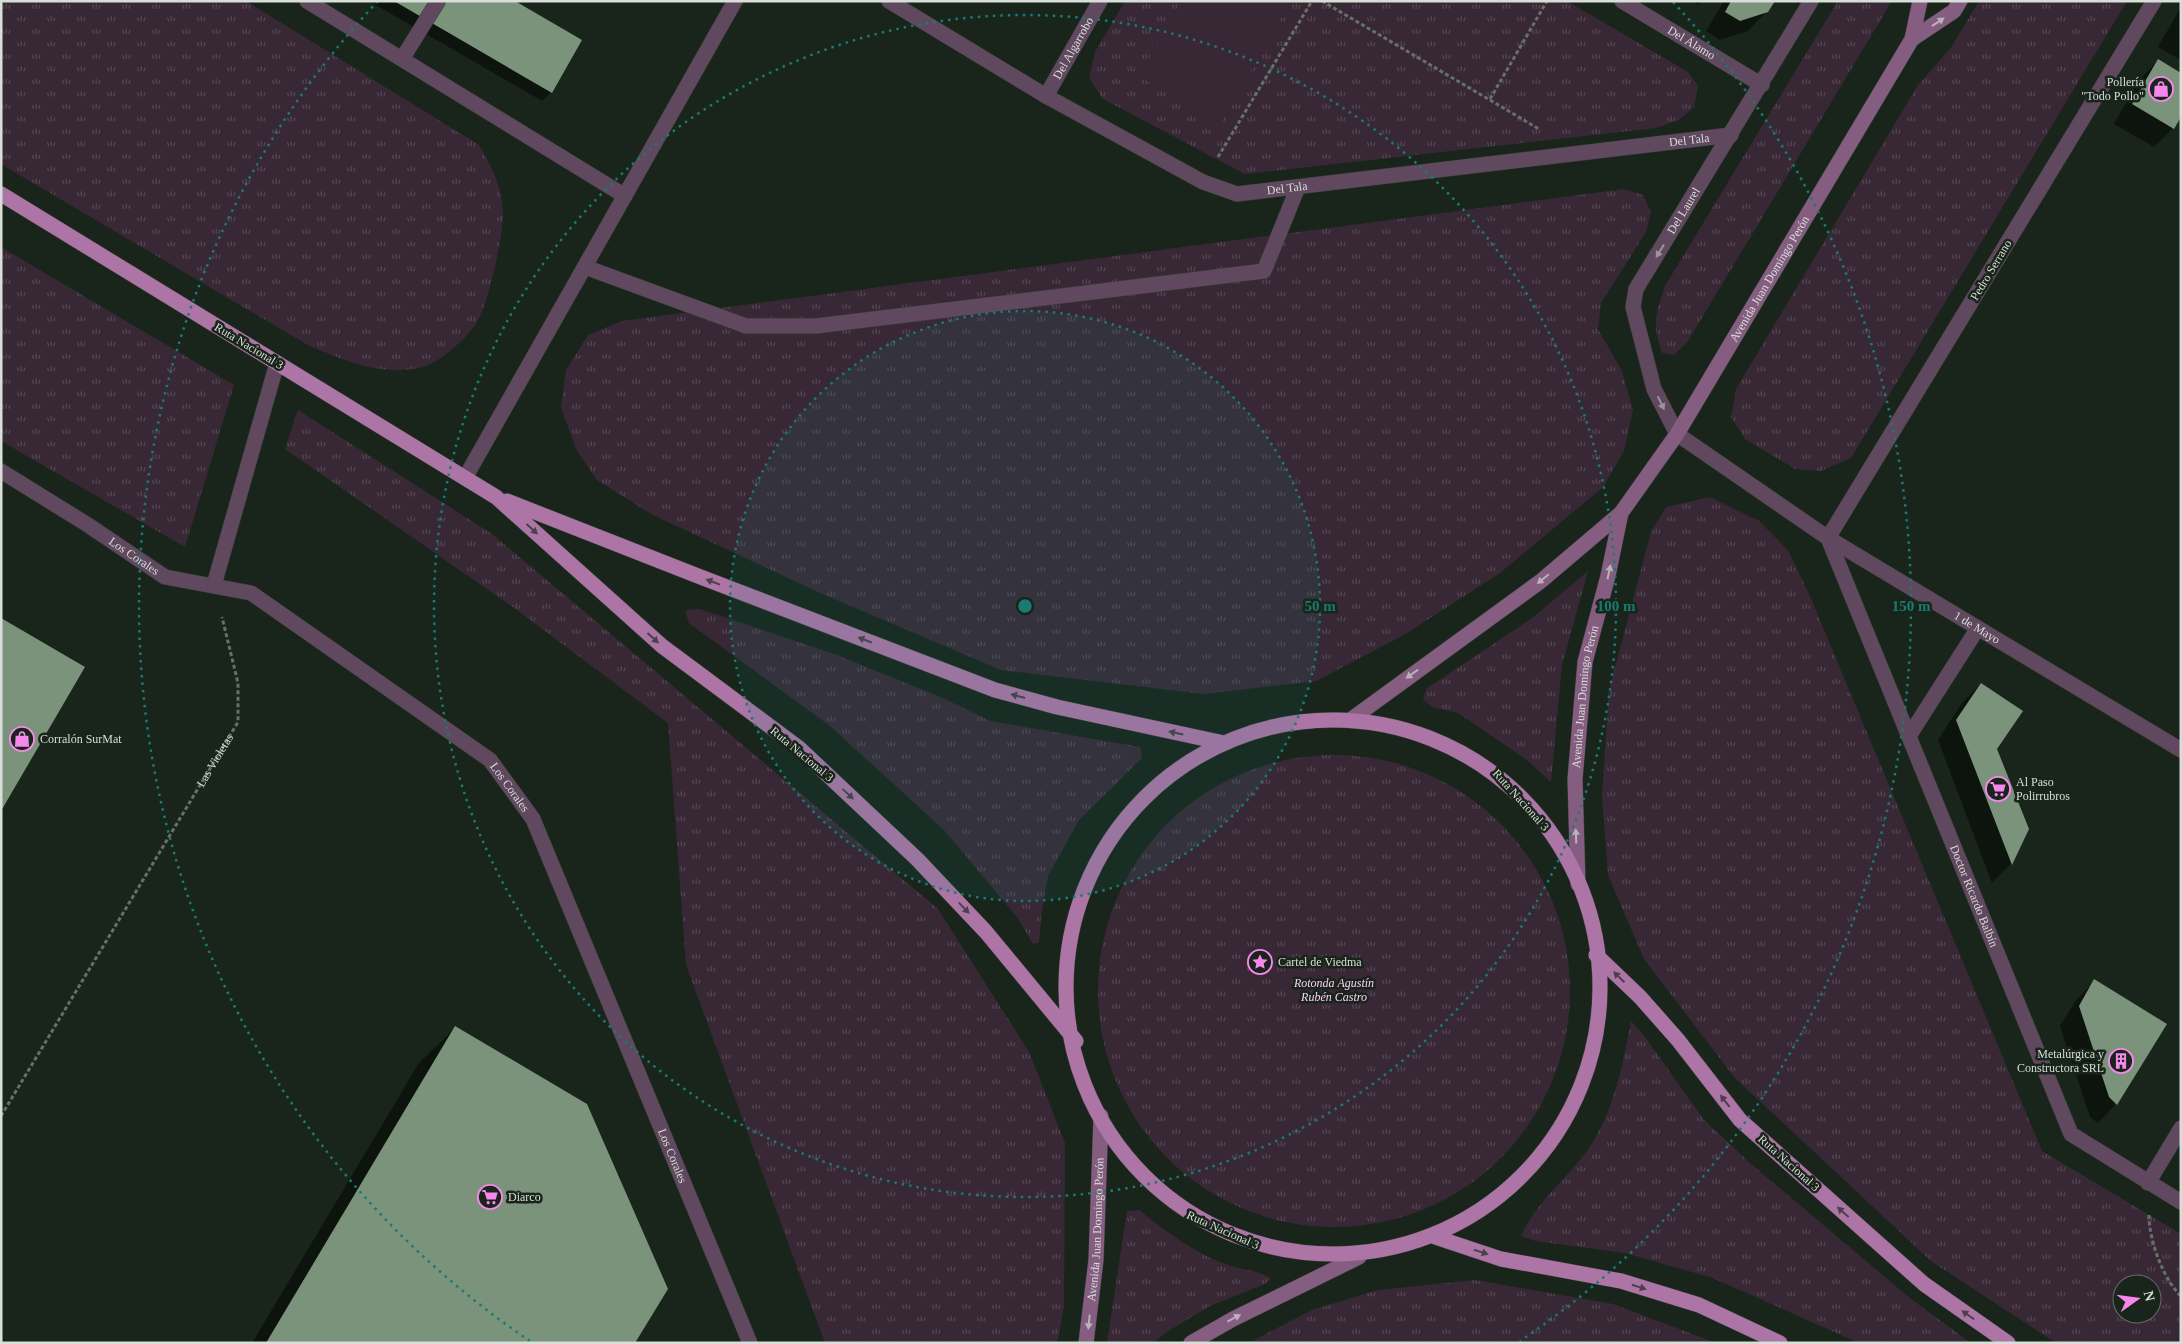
<svg xmlns="http://www.w3.org/2000/svg" width="2182" height="1344" viewBox="0 0 2182 1344" font-family="'Times New Roman',serif">
<style>
.grass{fill:url(#grass-tufts);fill-rule:evenodd}
.garden{fill:#382836}
.shadow{fill:#0007}
.building{fill:#7b937b}
.lines{fill:none;stroke-linecap:round;stroke-linejoin:round}
.service-casing{stroke:#343e35;stroke-width:16}
.minor-casing{stroke:#343e35;stroke-width:16}
.tertiary-casing{stroke:#343e35;stroke-width:16}
.secondary-casing{stroke:#343e35;stroke-width:16}
.trunk-casing{stroke:#343e35;stroke-width:16}
.path{stroke:#667067;stroke-width:3;stroke-dasharray:4 2.5;stroke-linecap:butt}
.service{stroke:#60485e;stroke-width:15}
.minor{stroke:#60485e;stroke-width:15}
.tertiary{stroke:#60485e;stroke-width:15}
.secondary{stroke:#845d80;stroke-width:15}
.trunk{stroke:#ac75a6;stroke-width:15}
.oneway{fill:#bbb2b9}
.oneway2{fill:#9c949b}
.oneway3{fill:#4c404b}
.ring{fill:none;stroke:#197b73;stroke-width:2.5;stroke-dasharray:2.5 5}
.labels{text-anchor:middle;dominant-baseline:central;stroke-width:5;stroke-linejoin:round;paint-order:stroke}
.street-label{font-size:12px;fill:#d8dfd8;stroke:#19241a}
.poi-label{font-size:12px;fill:#d8dfd8;stroke:#19241a;text-anchor:start}
.park-label{font-size:12px;font-style:italic;fill:#fccef6;stroke:#19241a}
.centre{fill:#197b73;stroke:#19241a;stroke-width:2.5}
.ring-label{font-size:15px;text-anchor:middle;font-weight:bold;fill:#197b73;stroke:#19241a;stroke-width:5;stroke-linejoin:round;paint-order:stroke}
</style>
<defs>
<pattern id="grass-tufts" width="24" height="20" patternUnits="userSpaceOnUse" patternTransform="scale(1.25)"><rect width="24" height="20" fill="#382836"/><path d="M3 7l-1-3M5 7V3M7 7l1-3M15 17l-1-3M17 17v-4M19 17l1-3" fill="none" stroke="#544752"/></pattern>
</defs>
<rect width="100%" height="100%" fill="#19241a"/>
<!-- grass -->
<path class="grass" d="M1,1H246L479,145C491,165 502,187 503,211C504,233 488,308 475,325C464,341 438,364 419,368C379,376 342,360 306,344L1,164Z
M1125,1H1567L1688,72L1698,86L1694,107L1679,120L1656,128L1245,174L1103,99L1089,78L1095,52Z
M1838,1H1892L1688,341L1674,355L1662,353C1652,323 1655,316 1665,286Z
M1979,1H2127L1851,458L1821,471L1795,469L1745,439L1731,417L1736,389L1918,85L1950,49Z
M1624,189L1643,195L1651,212L1646,232L1601,303L1598,329L1622,371L1633,410L1624,451L1603,487L1500,573L1404,635L1316,681L1204,694L1001,670L818,592L653,515L597,480L576,449L561,407L566,370L588,335L622,321Z
M1,247L234,385L185,547L1,441Z
M298,410L492,534L938,909L1029,1052L1065,1143L1064,1307L1057,1343H825L686,965L668,723L513,607L285,449Z
M1710,497L1759,521L1788,550L1809,594L2042,1151L2181,1234V1343H2056L1931,1261L1734,1077L1644,959L1608,875L1602,796L1609,690L1651,532L1666,507ZM2122,1284H2152V1314H2122Z
M1588,571L1562,665L1551,782L1527,760L1458,713L1432,707L1423,699L1426,689L1531,619Z
M700,609L837,655L943,698L990,721L1140,747L1142,758L1079,820L1048,876L1042,910L1039,942L1033,944L1017,917L944,830L830,726L689,623L685,610Z
M1098 991a236 236 0 1 1 472 0a236 236 0 1 1-472 0Z
M1631,1021L1645,1037L1704,1120L1751,1164L1911,1299L1971,1343H1859L1713,1278L1625,1253L1536,1241L1521,1236C1536,1202 1568,1178 1589,1148C1614,1111 1623,1064 1631,1021Z
M1139,1210C1164,1230 1197,1255 1228,1265C1243,1270 1258,1270 1271,1279L1265,1284L1210,1306L1168,1331L1153,1343H1107L1127,1211Z
M1475,1280L1613,1304L1716,1343H1248L1312,1310L1378,1290Z"/>
<!-- garden -->
<path class="garden" d="M1182,1H1291L1220,124L1139,76Z"/>
<!-- shadow -->
<path class="shadow" d="M369,1H512L551,92L542,101Z
M1692,1H1701L1698,5Z
M1724,1H1773L1767,11L1748,31L1720,40L1706,31Z
M2181,7V60L2158,47Z
M2158,61L2173,128L2154,147L2114,124L2139,80Z
M1981,684L1996,749L2028,829L2011,864L1992,883L1938,740L1962,703Z
M2095,981L2116,1104L2098,1123L2090,1117L2060,1026L2076,1000Z
M456,1027L634,1343H252L419,1063Z"/>
<!-- building -->
<path class="building" d="M394,1H515L582,40L552,93Z
M1731,1H1775L1768,12L1740,21L1725,12Z
M2158,59L2181,73V117L2174,129L2132,104Z
M1,618L85,667L1,811Z
M1981,683L2023,711L1997,749L2029,829L2012,865L1956,720Z
M2094,979L2167,1024L2117,1105L2109,1097L2079,1006Z
M455,1026L587,1104L668,1289L635,1343H266Z"/>
<g class="lines">
<defs>
<path id="service" d="M307,1L625,196
M402,59L438,1
M585,267L746,326H816L1264,271L1298,187
M465,478L735,1"/>
<g id="minor">
<path id="s2" d="M889,1L1046,96L1203,182L1237,194L1731,135"/>
<path id="s3" d="M1622,1L1762,85"/>
<path id="s4" d="M2154,1L1828,538L2181,750"/>
<path id="s5" d="M1046,96L1100,1"/>
<path id="s6" d="M1677,434L1654,389L1633,307L1636,289L1811,1"/>
<path id="s7" d="M1,471L88,525L165,577L251,593L490,760L533,819L750,1343"/>
<path d="M214,585L277,363"/>
<path d="M1909,736L1978,628"/>
<path d="M2148,1183L2181,1128"/>
</g>
<g id="tertiary">
<path id="s8" d="M1677,434L1828,538L2071,1134L2181,1202"/>
</g>
<g id="secondary">
<path d="M1912,39L1954,11L1960,1"/>
<path id="s9" d="M1353,718L1541,581L1621,513L1677,434L1912,39L1920,1"/>
<path id="s10" d="M1578,884L1575,779L1585,662L1608,576L1621,513"/>
<path id="s11" d="M1086,1343L1096,1260L1101,1116"/>
<path d="M1191,1343L1233,1319L1359,1257"/>
</g>
<path id="trunk" d="M1,194L496,497L662,646L799,748L917,859L986,932L1076,1041
M507,501L698,576L995,690L1057,707L1224,743
M1066 987a267 267 0 1 1 534 0a267 267 0 1 1-534 0Z
M1596,955L1640,997L1678,1040L1740,1120L1924,1284L2008,1343
M1435,1237L1501,1259L1621,1281L1699,1305L1780,1343"/>
</defs>
<!-- service casing -->
<use href="#service" class="service-casing"/>
<!-- minor casing -->
<use href="#minor" class="minor-casing"/>
<!-- tertiary casing -->
<use href="#tertiary" class="tertiary-casing"/>
<!-- secondary casing -->
<use href="#secondary" class="secondary-casing"/>
<!-- trunk casing -->
<use href="#trunk" class="trunk-casing"/>
<!-- path -->
<g class="path">
<path d="M1322,1L1539,129"/>
<path d="M1490,99L1547,1"/>
<path d="M1218,157L1312,1"/>
<path id="s1" d="M1,1116L238,722V683L222,617"/>
<path d="M2149,1215C2149,1240 2163,1279 2181,1296"/>
</g>
<!-- service -->
<use href="#service" class="service"/>
<!-- minor -->
<use href="#minor" class="minor"/>
<!-- tertiary -->
<use href="#tertiary" class="tertiary"/>
<!-- secondary -->
<use href="#secondary" class="secondary"/>
<!-- trunk -->
<use href="#trunk" class="trunk"/>
</g>
<!-- one-way arrows -->
<defs><path id="oneway-solid" d="M-6-.8H1V-3.2L6.5 0L1 3.2V.8H-6Z" transform="scale(1.25)"/></defs>
<g class="oneway">
<use href="#oneway-solid" transform="translate(1938 22) rotate(-34)"/>
<use href="#oneway-solid" transform="translate(1609 572) rotate(-78)"/>
<use href="#oneway-solid" transform="translate(1543 579) rotate(141)"/>
<use href="#oneway-solid" transform="translate(1412 674) rotate(144)"/>
<use href="#oneway-solid" transform="translate(1576 836) rotate(-92)"/>
<use href="#oneway-solid" transform="translate(1234 1318) rotate(-28)"/>
<use href="#oneway-solid" transform="translate(1089 1322) rotate(96)"/>
</g>
<g class="oneway2">
<use href="#oneway-solid" transform="translate(1660 251) rotate(122)"/>
<use href="#oneway-solid" transform="translate(1661 403) rotate(64)"/>
</g>
<g class="oneway3">
<use href="#oneway-solid" transform="translate(532 529) rotate(42)"/>
<use href="#oneway-solid" transform="translate(713 582) rotate(-159)"/>
<use href="#oneway-solid" transform="translate(653 638) rotate(42)"/>
<use href="#oneway-solid" transform="translate(865 640) rotate(-159)"/>
<use href="#oneway-solid" transform="translate(1018 696) rotate(-165)"/>
<use href="#oneway-solid" transform="translate(1176 733) rotate(-168)"/>
<use href="#oneway-solid" transform="translate(848 794) rotate(43)"/>
<use href="#oneway-solid" transform="translate(964 908) rotate(46)"/>
<use href="#oneway-solid" transform="translate(1619 977) rotate(-136)"/>
<use href="#oneway-solid" transform="translate(1725 1101) rotate(-128)"/>
<use href="#oneway-solid" transform="translate(1843 1212) rotate(-138)"/>
<use href="#oneway-solid" transform="translate(1481 1252) rotate(18)"/>
<use href="#oneway-solid" transform="translate(1639 1287) rotate(17)"/>
<use href="#oneway-solid" transform="translate(1968 1315) rotate(-145)"/>
</g>
<!-- distance rings -->
<circle cx="1025" cy="606" r="295" fill="#197b73" fill-opacity=".12"/>
<g class="ring">
<circle cx="1025" cy="606" r="295"/>
<circle cx="1025" cy="606" r="591"/>
<path d="M530 1341A886 886 0 0 1 377 2M1673 2A886 886 0 0 1 1520 1341"/>
</g>
<!-- icons -->
<defs>
<symbol id="shop-ring" viewBox="-11 -11 22 22"><circle r="9.5" fill="#19241a" stroke="#f688ed" stroke-width="1.5"/><path d="M-5-2.5h2.3a2.7 3.5 0 0 1 5.4 0H5L5.5 6h-11ZM-1.5-2.5h3a1.5 2.3 0 0 0-3 0Z" fill="#f688ed"/></symbol>
<symbol id="supermarket-ring" viewBox="-11 -11 22 22"><circle r="9.5" fill="#19241a" stroke="#f688ed" stroke-width="1.5"/><path d="M-6-5.5h2.5l.6 2H6L4.5 2H-2.5L-4.4-4H-6ZM-1.5 3.2a1.3 1.3 0 1 0 .1 0ZM3 3.2a1.3 1.3 0 1 0 .1 0Z" fill="#f688ed"/></symbol>
<symbol id="sight-ring" viewBox="-11 -11 22 22"><circle r="9.5" fill="#19241a" stroke="#f688ed" stroke-width="1.5"/><path d="M0-6L1.8-2.2L6-1.7L2.9 1.2L3.7 5.4L0 3.3L-3.7 5.4L-2.9 1.2L-6-1.7L-1.8-2.2Z" fill="#f688ed"/></symbol>
<symbol id="building-ring" viewBox="-11 -11 22 22"><circle r="9.5" fill="#19241a" stroke="#f688ed" stroke-width="1.5"/><path d="M-4-6H4V6H1V3H-1V6H-4ZM-2.5-4.3h1.7v1.8h-1.7ZM.8-4.3h1.7v1.8H.8ZM-2.5-1h1.7V.8h-1.7ZM.8-1h1.7V.8H.8Z" fill="#f688ed"/></symbol>
</defs>
<g fill-rule="evenodd">
<use href="#shop-ring" x="2147" y="75" width="28" height="28"/>
<use href="#shop-ring" x="8" y="725" width="28" height="28"/>
<use href="#supermarket-ring" x="1984" y="775" width="28" height="28"/>
<use href="#sight-ring" x="1246" y="948" width="28" height="28"/>
<use href="#building-ring" x="2107" y="1047" width="28" height="28"/>
<use href="#supermarket-ring" x="476" y="1183" width="28" height="28"/>
</g>
<g class="labels">
<!-- street labels -->
<g class="street-label">
<text stroke="none"><textPath href="#s3" startOffset="81">Del Álamo</textPath></text>
<text stroke="none"><textPath href="#s5" startOffset="55">Del Algarrobo</textPath></text>
<text stroke="none"><textPath href="#s2" startOffset="854">Del Tala</textPath></text>
<text stroke="none"><textPath href="#s2" startOffset="449">Del Tala</textPath></text>
<text stroke="none"><textPath href="#s6" startOffset="245">Del Laurel</textPath></text>
<text transform="translate(1991 270) rotate(-59)">Pedro Serrano</text>
<text stroke="none"><textPath href="#s9" startOffset="615">Avenida Juan Domingo Perón</textPath></text>
<text transform="translate(249 346) rotate(31)">Ruta Nacional 3</text>
<text stroke="none"><textPath href="#s7" startOffset="158">Los Corales</textPath></text>
<text stroke="none"><textPath href="#s4" startOffset="802">1 de Mayo</textPath></text>
<text stroke="none"><textPath href="#s10" startOffset="188">Avenida Juan Domingo Perón</textPath></text>
<text transform="translate(802 754) rotate(40)">Ruta Nacional 3</text>
<text stroke="none"><textPath href="#s1" startOffset="415">Las Violetas</textPath></text>
<text stroke="none"><textPath href="#s7" startOffset="608">Los Corales</textPath></text>
<text transform="translate(1521 800) rotate(48)">Ruta Nacional 3</text>
<text stroke="none"><textPath href="#s8" startOffset="570">Doctor Ricardo Balbín</textPath></text>
<text stroke="none"><textPath href="#s7" startOffset="1012">Los Corales</textPath></text>
<text transform="translate(1789 1163) rotate(42)">Ruta Nacional 3</text>
<text stroke="none"><textPath href="#s11" startOffset="114">Avenida Juan Domingo Perón</textPath></text>
<text transform="translate(1223 1230) rotate(24)">Ruta Nacional 3</text>
</g>
<!-- poi labels -->
<g class="poi-label">
<text x="2144" y="82" text-anchor="end">Pollería<tspan x="2144" dy="14">"Todo Pollo"</tspan></text>
<text x="40" y="739">Corralón SurMat</text>
<text x="2016" y="782">Al Paso<tspan x="2016" dy="14">Polirrubros</tspan></text>
<text x="1278" y="962">Cartel de Viedma</text>
<text x="2104" y="1054" text-anchor="end">Metalúrgica y<tspan x="2104" dy="14">Constructora SRL</tspan></text>
<text x="508" y="1197">Diarco</text>
</g>
<!-- park labels -->
<g class="park-label">
<text x="1334" y="983">Rotonda Agustín<tspan x="1334" dy="14">Rubén Castro</tspan></text>
</g>
</g>
<circle cx="1025" cy="606" r="8" class="centre"/>
<g class="ring-label">
<text x="1320" y="611">50 m</text>
<text x="1616" y="611">100 m</text>
<text x="1911" y="611">150 m</text>
</g>
<!-- border -->
<rect width="2182" height="1344" fill="none" stroke="#d8dfd8" stroke-width="5"/>
<!-- north arrow -->
<g transform="translate(2137 1299) rotate(76)"><circle r="24" fill="#19241a" stroke="#656f66"/>
<path d="M0-4L9 19L0 12L-9 19Z" fill="#f688ed"/>
<text y="-8" font-size="14" font-weight="bold" text-anchor="middle" fill="#d8dfd8">N</text>
</g>
</svg>
